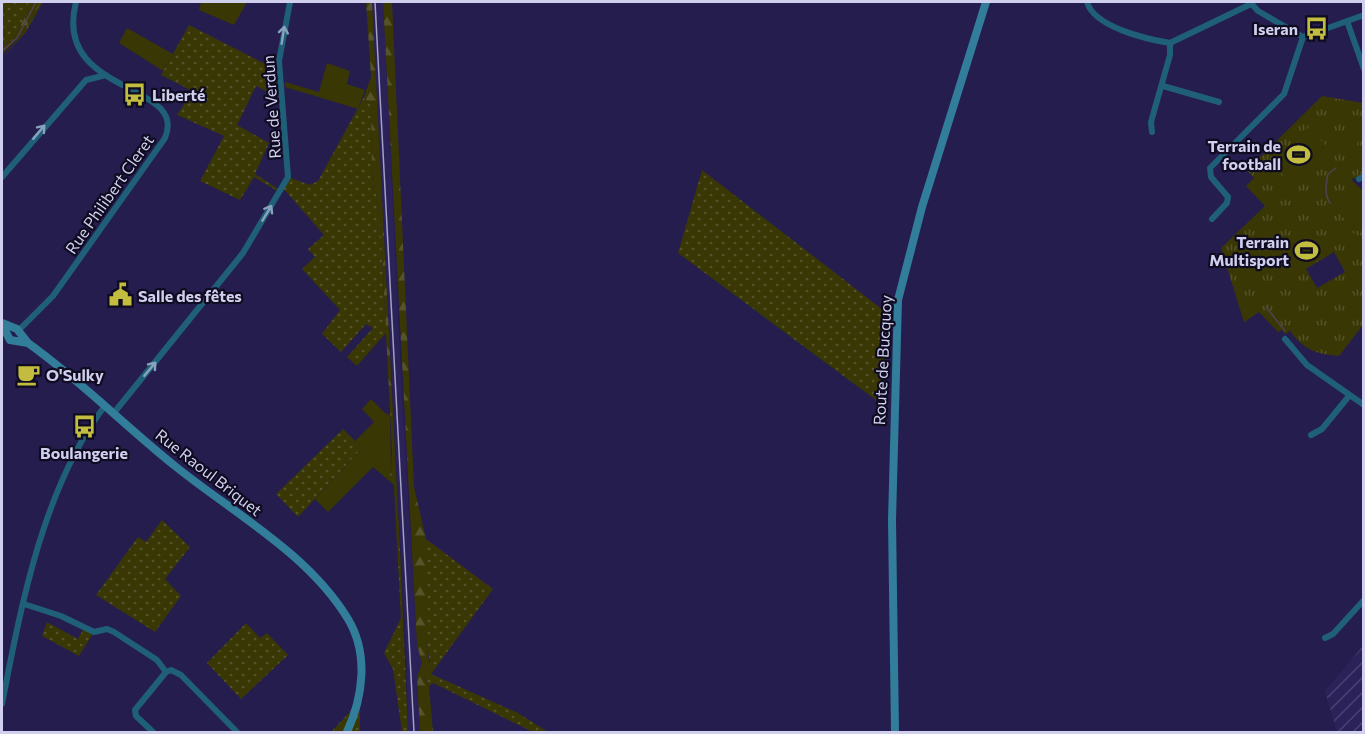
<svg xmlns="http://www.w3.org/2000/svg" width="1365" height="734" viewBox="0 0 1365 734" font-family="Commissioner,sans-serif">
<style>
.built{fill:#2c225a}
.industrial{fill:url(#industrial-furrows)}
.grass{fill:url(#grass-dots)}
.forest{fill:url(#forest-firs)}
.park{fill:url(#park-tufts);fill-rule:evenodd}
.garden{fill:#393704}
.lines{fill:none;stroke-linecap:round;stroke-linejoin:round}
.stream{stroke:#534054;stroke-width:1.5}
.street{stroke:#1f6078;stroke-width:6}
.secondary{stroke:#327d9a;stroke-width:8}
.rail{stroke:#a3a1c4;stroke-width:1.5}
.oneway{stroke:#89a3bf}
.labels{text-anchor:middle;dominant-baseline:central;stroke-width:4.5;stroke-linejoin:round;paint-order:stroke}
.poi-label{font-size:16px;font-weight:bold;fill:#d0cfee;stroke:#0f0c21;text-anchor:end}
.street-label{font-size:16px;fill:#d0cfee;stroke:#0f0c21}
</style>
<defs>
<pattern id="industrial-furrows" width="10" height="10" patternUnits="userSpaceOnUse" patternTransform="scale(1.5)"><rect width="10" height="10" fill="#2c225a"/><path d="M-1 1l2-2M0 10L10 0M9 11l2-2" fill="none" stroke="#4a4172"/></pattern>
<pattern id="grass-dots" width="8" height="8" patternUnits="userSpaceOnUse" patternTransform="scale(1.5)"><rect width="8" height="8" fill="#393704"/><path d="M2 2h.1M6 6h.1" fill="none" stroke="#555329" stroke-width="1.8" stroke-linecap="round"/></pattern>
<pattern id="forest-firs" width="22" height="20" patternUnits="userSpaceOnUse" patternTransform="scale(1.5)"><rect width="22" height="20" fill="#393704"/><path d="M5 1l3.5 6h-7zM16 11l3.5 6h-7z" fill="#555329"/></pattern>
<pattern id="park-tufts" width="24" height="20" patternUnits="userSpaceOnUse" patternTransform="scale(1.5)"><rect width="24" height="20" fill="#393704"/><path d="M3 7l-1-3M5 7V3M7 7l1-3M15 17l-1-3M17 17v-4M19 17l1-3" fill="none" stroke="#555329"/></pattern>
</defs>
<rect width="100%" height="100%" fill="#251d4e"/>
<!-- built -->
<path class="built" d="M372,2H383L402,396L417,645L422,663L417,677L420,732H408L406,648Z"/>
<!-- industrial -->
<path class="industrial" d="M1363,646V732H1337L1325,691Z"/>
<!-- grass -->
<path class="grass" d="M2,2H33L15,36L2,48Z
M41,2H43L26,32L2,58L25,30Z
M189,25L275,69L278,97L256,86L237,125L269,143L255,174L280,190L279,192L254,177L240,200L200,181L224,136L177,115L192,91L161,75Z
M364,97L371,106L372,172L380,216L386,333L357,366L347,357L373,328L366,324L341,352L322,334L340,310L302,269L315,257L308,249L324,235L282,187L288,177L310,185L318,181Z
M702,170L887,313L884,406L678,253Z
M343,429L362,448L298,517L276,494Z
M162,520L190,547L165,579L181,596L155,632L96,595L138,537L146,542Z
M426,539L493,589L431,674L518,713L548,732H533L433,683L429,686L424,678L430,662L426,643Z
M398,564L401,569L408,732H402L393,669L384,653L401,618Z
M47,622L78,639L84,628L94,632L79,656L42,636Z
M246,623L260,638L267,633L288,655L241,699L207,663Z
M360,701V732H331Z"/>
<!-- forest -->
<path class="forest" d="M33,2H41L25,30L2,55V48L15,36Z
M366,2H372L401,569L398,564L394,485L387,479L391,472L392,450L380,216L372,172L371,106L364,97L371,77Z
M383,2H392L414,487L426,539V643L431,674L427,671L424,678L429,686L433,732H420L417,677L422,663L417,645Z"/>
<!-- park -->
<path class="park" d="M1322,96L1363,103V172L1358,178L1351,179L1363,191V325L1339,356C1315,354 1303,349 1290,331L1285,334L1282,330L1278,332L1259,312L1244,322L1221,248L1265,206L1246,186L1254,178L1247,170ZM1334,252L1345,272L1317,288L1306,269Z"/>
<!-- garden -->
<path class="garden" d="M201,2H247L234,25L199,10Z
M127,28L173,54L163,71L119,43Z
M327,63L350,71L347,84L365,90L358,109L285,87V82L319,92Z
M1309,127L1326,146L1289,181L1271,162Z
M1349,131L1360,135L1355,149L1344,145Z
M1352,181L1363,191V229L1360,233L1330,205Z
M1333,227L1356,234L1357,240L1347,247L1329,231Z
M1314,240L1319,249L1301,260L1295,251Z
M371,399L385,413L390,415L391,472L387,479L373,467L328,512L315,499L362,448L355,441L374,422L362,409Z"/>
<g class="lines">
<!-- stream -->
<path class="stream" d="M2,51L17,38L36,2
M1330,203C1324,194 1326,184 1328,174L1336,168
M1266,307L1285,331"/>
<!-- street -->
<path class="street" d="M1087,2C1094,27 1146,39 1170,43L1251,4
M1250,2L1258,11L1303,37L1364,15
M1347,21L1364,69
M1163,86L1219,102
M1152,132L1151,122L1170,55V43
M2,177L86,80L106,75
M1359,179L1364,176
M1212,219L1227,203L1228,197L1211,177L1210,168L1284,94L1303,37
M19,330L53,296L165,138C189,81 52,96 76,2
M1285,339L1307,365L1364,405
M113,414L243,253L288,177L279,61L290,2
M1311,435L1322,429L1349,396
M24,604L61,616L94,632L107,629L114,632L157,660L166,672
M1325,638L1333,634L1364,600
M166,672L171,670L181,675L237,732
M2,704C21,606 43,488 104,407
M153,732L136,716L135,710L166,672"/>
<!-- secondary -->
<path class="secondary" d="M2,323L17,329L28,343C80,380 125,426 175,466C233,513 308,553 348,619C369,654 363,697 347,732
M2,325L10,340L28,343
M895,732L892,520L898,300L922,207L986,2"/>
<!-- rail -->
<path class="rail" d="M375,2L414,732"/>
</g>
<!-- one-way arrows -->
<defs><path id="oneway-shaft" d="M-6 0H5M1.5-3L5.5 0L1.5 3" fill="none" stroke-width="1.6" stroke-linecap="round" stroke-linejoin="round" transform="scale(1.5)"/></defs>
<g class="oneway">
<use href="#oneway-shaft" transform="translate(283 35) rotate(-81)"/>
<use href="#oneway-shaft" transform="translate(39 132) rotate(-50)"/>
<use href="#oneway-shaft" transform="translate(267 213) rotate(-59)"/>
<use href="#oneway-shaft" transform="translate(150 369) rotate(-50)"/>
</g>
<!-- icons -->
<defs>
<symbol id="bus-bare" viewBox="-9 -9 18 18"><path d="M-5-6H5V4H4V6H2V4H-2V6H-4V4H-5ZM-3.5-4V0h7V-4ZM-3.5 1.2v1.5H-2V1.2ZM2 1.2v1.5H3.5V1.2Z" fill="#c2bd3f" stroke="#0f0c21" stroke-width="2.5" paint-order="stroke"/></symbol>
<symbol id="stadium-bare" viewBox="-9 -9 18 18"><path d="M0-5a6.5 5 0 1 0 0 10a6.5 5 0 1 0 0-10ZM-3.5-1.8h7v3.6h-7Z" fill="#c2bd3f" stroke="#0f0c21" stroke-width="2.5" paint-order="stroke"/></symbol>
<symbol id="civic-bare" viewBox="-9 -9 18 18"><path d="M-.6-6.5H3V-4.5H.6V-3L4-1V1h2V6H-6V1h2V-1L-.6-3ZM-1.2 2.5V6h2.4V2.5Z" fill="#c2bd3f" stroke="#0f0c21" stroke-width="2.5" paint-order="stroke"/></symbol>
<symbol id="cafe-bare" viewBox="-9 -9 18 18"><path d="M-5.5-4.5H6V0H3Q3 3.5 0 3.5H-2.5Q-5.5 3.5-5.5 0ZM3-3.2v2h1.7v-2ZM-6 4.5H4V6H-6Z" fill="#c2bd3f" stroke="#0f0c21" stroke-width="2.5" paint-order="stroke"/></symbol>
</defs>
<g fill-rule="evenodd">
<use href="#bus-bare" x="1300" y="12" width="33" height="33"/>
<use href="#bus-bare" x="118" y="78" width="33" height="33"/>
<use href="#stadium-bare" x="1282" y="138" width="33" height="33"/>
<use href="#stadium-bare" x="1290" y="234" width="33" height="33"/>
<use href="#civic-bare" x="104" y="278" width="33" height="33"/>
<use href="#cafe-bare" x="12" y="358" width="33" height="33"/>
<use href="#bus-bare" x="68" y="410" width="33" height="33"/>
</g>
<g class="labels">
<!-- poi labels -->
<g class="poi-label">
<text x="1298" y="28">Iseran</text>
<text x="152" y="94" text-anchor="start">Liberté</text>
<text x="1281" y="145">Terrain de<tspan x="1281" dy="18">football</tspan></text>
<text x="1289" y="241">Terrain<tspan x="1289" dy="18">Multisport</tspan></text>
<text x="138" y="295" text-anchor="start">Salle des fêtes</text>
<text x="46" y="374" text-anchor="start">O'Sulky</text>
<text x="84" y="452" text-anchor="middle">Boulangerie</text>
</g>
<!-- street labels -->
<g class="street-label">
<text transform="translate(271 107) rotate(-94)">Rue de Verdun</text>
<text transform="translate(109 194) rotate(-55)">Rue Philibert Cleret</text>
<text transform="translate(882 360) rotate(-87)">Route de Bucquoy</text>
<text transform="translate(209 472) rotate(38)">Rue Raoul Briquet</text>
</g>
</g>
<!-- border -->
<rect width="1365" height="734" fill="none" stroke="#d0cfee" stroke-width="6"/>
</svg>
